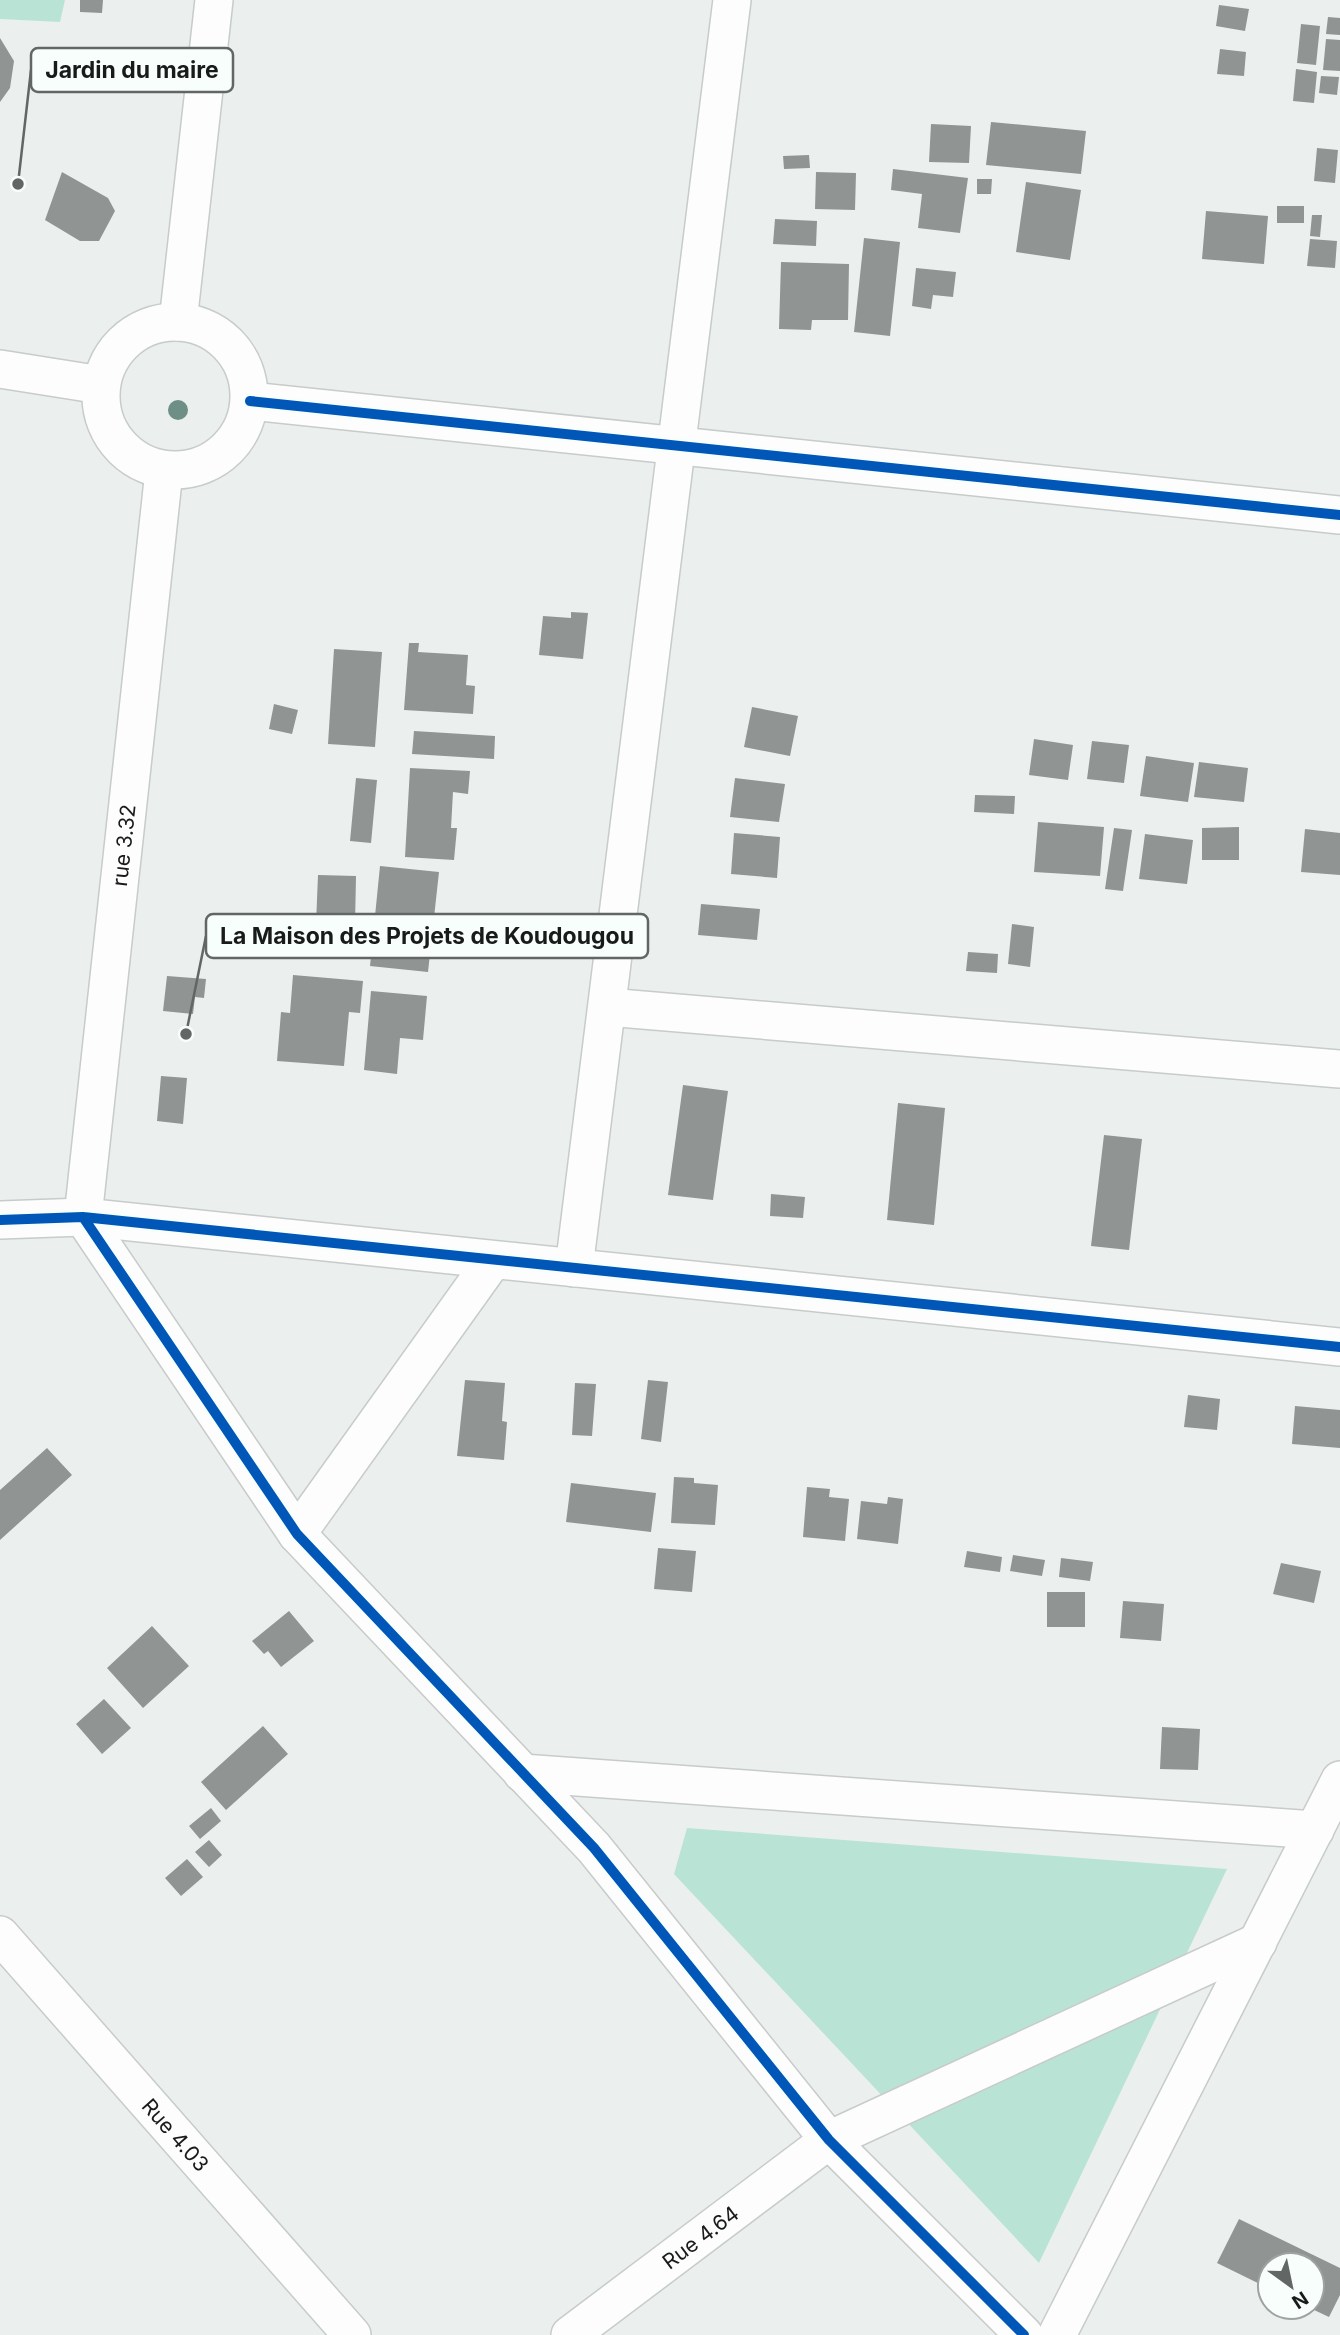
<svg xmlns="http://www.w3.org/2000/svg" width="1340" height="2335" viewBox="0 0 1340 2335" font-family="Inter,sans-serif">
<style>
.green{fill:#b9e4d5}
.building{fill:#909492}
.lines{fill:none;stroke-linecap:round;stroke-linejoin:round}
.minor-casing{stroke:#c7cbca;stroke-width:40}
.minor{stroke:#fcfdfc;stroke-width:37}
.cycleway-casing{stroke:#f7fefb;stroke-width:15}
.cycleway{stroke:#0057b8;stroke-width:10}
.tree{fill:#6e8f86}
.labels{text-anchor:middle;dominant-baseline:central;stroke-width:7;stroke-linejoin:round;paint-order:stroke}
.street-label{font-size:21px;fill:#181b1a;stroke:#f7fefb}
.leader{fill:none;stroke:#626664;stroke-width:2.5}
.callout-dot{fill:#626664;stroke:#f7fefb;stroke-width:2.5}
.callout{fill:#f7fefb;stroke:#626664;stroke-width:2.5}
.callout-label{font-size:23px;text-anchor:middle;font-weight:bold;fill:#181b1a}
</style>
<rect width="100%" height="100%" fill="#ebf0ee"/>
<!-- green -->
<path class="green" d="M0,0H65L60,22L0,19Z
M687,1828L1227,1869L1039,2263L674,1874Z"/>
<!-- building -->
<path class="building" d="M80,0H103L102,13L80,12Z
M1219,5L1249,9L1245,31L1216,26Z
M1328,17L1340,18V35L1326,34Z
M1301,24L1320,26L1316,65L1297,63Z
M0,38L14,61L10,88L0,102Z
M1326,39L1340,40V71L1323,70Z
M1220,49L1246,52L1244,76L1217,74Z
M1296,69L1317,72L1314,103L1293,101Z
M1321,76L1339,77L1337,95L1319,93Z
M991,122L1086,131L1081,174L986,165Z
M931,124L971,126L969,163L929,162Z
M1317,148L1338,150L1335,183L1314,181Z
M809,155L810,168L784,169L783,156Z
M893,169L968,178L960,233L918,228L922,194L891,190Z
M62,172L108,198L115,211L99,241H80L45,220Z
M816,172L856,173L855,210L815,209Z
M977,179H992L991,194H977Z
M1026,182L1081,190L1070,260L1016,252Z
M1277,206H1304V223H1277Z
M1206,211L1268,216L1264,264L1202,259Z
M1312,215H1322L1320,237L1310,236Z
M775,219L817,221L816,246L773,244Z
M864,238L900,242L890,336L854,332Z
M1310,239L1337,241L1335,268L1307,266Z
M781,262L849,264L848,320H812L811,330L779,329Z
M916,268L956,272L953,297L933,295L931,309L912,306Z
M571,612L588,613L583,659L539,655L543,616L571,618Z
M409,643H419L418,652L468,655L466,685L475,686L473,714L404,710Z
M334,649L382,652L375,747L328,744Z
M274,704L298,710L292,734L269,729Z
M752,707L798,716L790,756L744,747Z
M414,731L495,736L494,759L412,754Z
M1034,739L1073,745L1068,780L1029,775Z
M1092,741L1129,745L1124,783L1087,779Z
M1146,756L1194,763L1188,802L1140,796Z
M1199,762L1248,768L1244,802L1194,797Z
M410,768L470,771L468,794L453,792L451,828H457L454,860L405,857Z
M356,778L377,780L371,843L350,841Z
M735,778L785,784L779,822L730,817Z
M975,795L1015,796L1014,814L974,812Z
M1038,822L1104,827L1100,876L1034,872Z
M1239,827V860H1202V828Z
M1114,828L1132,830L1123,891L1105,889Z
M1305,829L1340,833V875L1301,872Z
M734,833L780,837L777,878L731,874Z
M1145,834L1193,840L1187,884L1139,879Z
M380,866L439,872L428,972L370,966Z
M318,875L356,876L355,925L316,924Z
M701,904L760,909L757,940L698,935Z
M1012,924L1034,927L1030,967L1008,964Z
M968,952L998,954L997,973L966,971Z
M293,975L363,981L360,1013L349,1012L344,1066L277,1061L281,1012L290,1013Z
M167,976L206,979L204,998L195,997L193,1014L163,1011Z
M371,991L427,996L423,1040L400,1038L397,1074L364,1070Z
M161,1076L187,1078L183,1124L157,1121Z
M683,1085L728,1091L713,1200L668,1195Z
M898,1103L945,1108L934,1225L887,1220Z
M1104,1135L1142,1139L1129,1250L1091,1246Z
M771,1194L805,1197L803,1218L770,1216Z
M465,1380L505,1383L502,1421L507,1422L504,1460L457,1456Z
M648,1380L668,1382L661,1442L641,1439Z
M575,1383L596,1384L592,1436L572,1435Z
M1188,1395L1220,1399L1217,1430L1184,1427Z
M1295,1406L1340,1410V1448L1292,1444Z
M47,1448L72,1475L0,1540V1490Z
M674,1477L694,1478V1483L718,1485L715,1525L671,1523Z
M571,1483L656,1493L651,1532L566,1522Z
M807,1487L830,1489L829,1497L849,1499L845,1541L803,1537Z
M888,1497L903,1499L898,1544L857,1539L861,1501L887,1504Z
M658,1548L696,1551L692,1592L654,1589Z
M967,1551L1002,1557L1000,1572L964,1567Z
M1013,1555L1045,1560L1042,1576L1010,1571Z
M1061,1558L1093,1562L1090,1581L1059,1577Z
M1281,1563L1321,1571L1314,1603L1273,1594Z
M1047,1592H1085V1627H1047Z
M1123,1601L1164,1604L1161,1641L1120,1638Z
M289,1611L314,1641L281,1667L268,1651L264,1654L252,1641Z
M152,1626L189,1666L143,1708L107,1668Z
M104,1699L131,1728L102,1754L76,1724Z
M263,1726L288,1754L226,1810L201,1782Z
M1162,1727L1200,1729L1198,1770L1160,1769Z
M211,1808L221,1821L200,1839L189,1826Z
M209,1840L222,1855L209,1867L195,1852Z
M187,1859L203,1877L181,1896L165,1878Z
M1239,2219L1340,2268V2295L1329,2317L1312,2309V2265H1270V2289L1217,2263Z"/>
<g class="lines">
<defs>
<g id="minor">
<path d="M178,322L214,0"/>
<circle cx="175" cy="396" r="74"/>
<path d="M0,369L101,385"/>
<path d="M250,401L1340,515"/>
<path d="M607,1007L1340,1069"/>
<path d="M83,1217L297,1534L594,1848L829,2140L1024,2335"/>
<path id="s1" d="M83,1217L164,471"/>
<path d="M0,1220L83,1217L1340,1347"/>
<path d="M574,1268L732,0"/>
<path d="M297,1534L493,1260"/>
<path d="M522,1773L1315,1830"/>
<path id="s2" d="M0,1935L352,2335"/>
<path id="s3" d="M570,2335L829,2140L1258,1942"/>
<path d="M1057,2335L1340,1780"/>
</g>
</defs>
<!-- minor casing -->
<use href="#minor" class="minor-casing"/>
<!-- minor -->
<use href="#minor" class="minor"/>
<defs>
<path id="cycleway" d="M250,401L1340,515
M83,1217L297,1534L594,1848L829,2140L1024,2335
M0,1220L83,1217L1340,1347"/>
</defs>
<!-- cycleway casing -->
<use href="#cycleway" class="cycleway-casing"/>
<!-- cycleway -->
<use href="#cycleway" class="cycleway"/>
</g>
<!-- trees -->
<circle class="tree" cx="178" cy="410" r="10"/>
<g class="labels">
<!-- street labels -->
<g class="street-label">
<text stroke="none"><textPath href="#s1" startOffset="374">rue 3.32</textPath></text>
<text stroke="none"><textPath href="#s2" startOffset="266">Rue 4.03</textPath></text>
<text stroke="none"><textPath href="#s3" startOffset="163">Rue 4.64</textPath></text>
</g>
</g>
<!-- callouts -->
<path class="leader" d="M18 184L31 70M186 1034L206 936"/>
<g class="callout-dot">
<circle cx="18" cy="184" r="7"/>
<circle cx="186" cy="1034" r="7"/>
</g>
<g class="callout">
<rect x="31" y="48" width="202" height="44" rx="7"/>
<rect x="206" y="914" width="442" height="44" rx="7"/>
</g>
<g class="callout-label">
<text x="132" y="78">Jardin du maire</text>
<text x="427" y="944">La Maison des Projets de Koudougou</text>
</g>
<!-- north arrow -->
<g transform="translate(1291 2286) rotate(147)"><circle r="33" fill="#f7fefb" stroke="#9ea3a1" stroke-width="2"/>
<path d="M0-5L12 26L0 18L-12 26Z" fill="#626664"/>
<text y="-10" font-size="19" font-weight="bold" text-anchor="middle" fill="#181b1a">N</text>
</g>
</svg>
